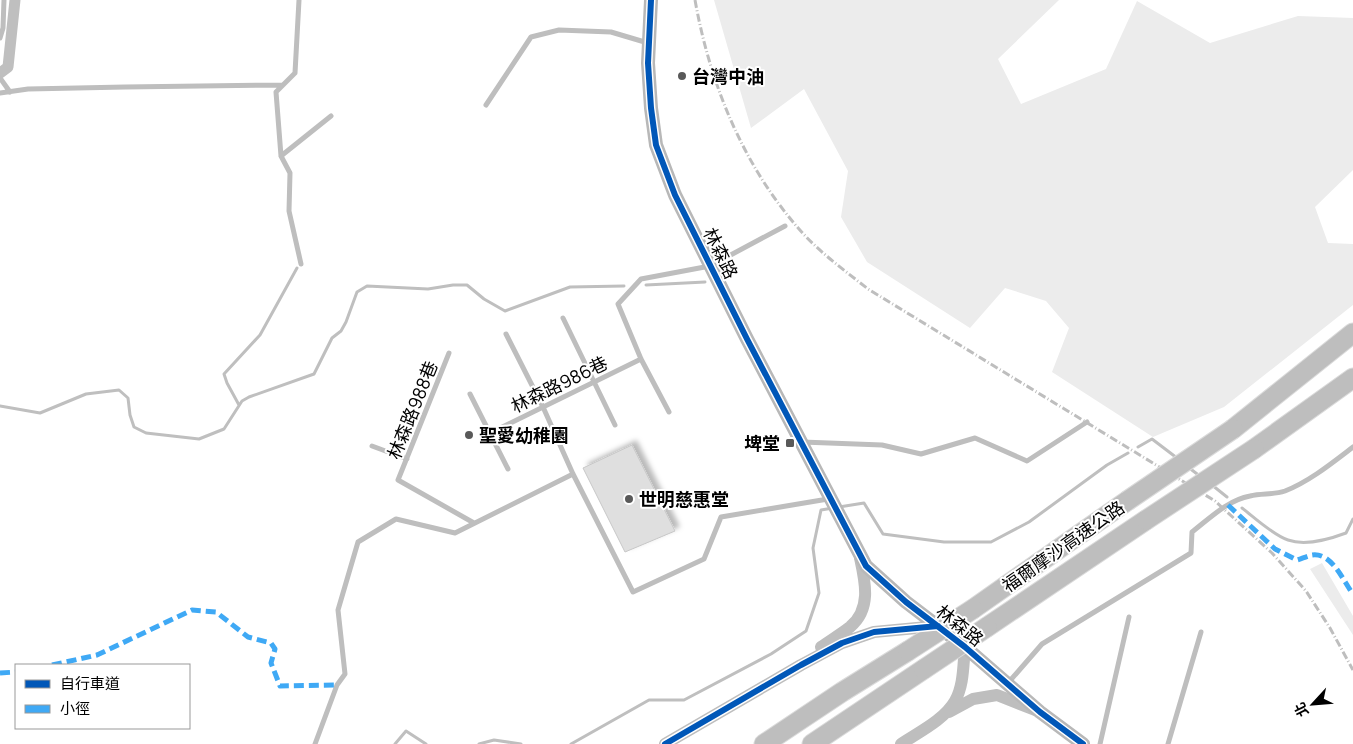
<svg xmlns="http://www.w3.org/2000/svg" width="1353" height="744" viewBox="0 0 1353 744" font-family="Manrope,'Noto Sans TC',sans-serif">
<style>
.green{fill:#ececec}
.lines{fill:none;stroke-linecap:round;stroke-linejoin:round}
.stream{stroke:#bfbfbf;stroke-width:3}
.canal{stroke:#bfbfbf;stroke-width:11}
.building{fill:#dfdfdf;stroke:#c7c7c7;filter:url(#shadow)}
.motorway-casing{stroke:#dbdbdb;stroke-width:21}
.service{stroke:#bebebe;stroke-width:5}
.tertiary{stroke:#bebebe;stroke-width:12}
.secondary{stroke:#b8b8b8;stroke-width:14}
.motorway{stroke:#bebebe;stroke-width:19}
.rail{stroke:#bebebe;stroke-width:3;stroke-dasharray:8 2.5 1 2.5;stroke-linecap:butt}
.motorway-bridge-casing{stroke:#dbdbdb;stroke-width:21;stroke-linecap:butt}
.motorway-bridge{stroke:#bebebe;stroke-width:19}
.quiet{stroke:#3fa9f5;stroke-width:5;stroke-dasharray:10 5;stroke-linecap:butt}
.cycleway-casing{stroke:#fff;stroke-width:9}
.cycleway{stroke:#0057b8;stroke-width:6}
.poi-dot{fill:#595959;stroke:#fff;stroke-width:2}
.labels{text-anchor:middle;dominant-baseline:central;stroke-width:4;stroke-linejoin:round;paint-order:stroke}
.poi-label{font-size:18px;font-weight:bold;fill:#000;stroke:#fff;text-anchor:start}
.street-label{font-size:18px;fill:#000;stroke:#fff}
</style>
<defs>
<filter id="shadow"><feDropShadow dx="4.5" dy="-4.5" stdDeviation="2.5" flood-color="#0004"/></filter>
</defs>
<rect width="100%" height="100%" fill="#fff"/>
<!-- green -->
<path class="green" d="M714,0H1059L998,59L1021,104L1106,69L1137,1L1210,43L1298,16L1353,18V170L1315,207L1328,243L1353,244V305L1224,407L1153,437L1052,372L1069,328L1046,301L1005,288L970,328L867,262L841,217L848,171L804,89L751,128Z
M1322,563L1353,616V635L1310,569Z"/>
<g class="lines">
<!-- stream -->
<path class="stream" d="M646,285L705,282
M239,405L227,383L224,374L260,335L297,268
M0,406L40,413L86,394L119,390L128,398L130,415L134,427L146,433L199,439L224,429L242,401L249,397L314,374L332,338L341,331L346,322L357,292L367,286L428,289L453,285H467L484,299L505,311L570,287L624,286
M1138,447L1152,439L1177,458
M1188,467L1201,477
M1212,485L1227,497
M839,507L864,503L883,534L944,542H991L1029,522L1107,465L1128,453
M1242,508C1255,518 1273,535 1288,540C1305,546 1330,539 1346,533L1353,519
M395,744L406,731L426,744
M479,744L494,740L521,744
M571,744L649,700H684L771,654L806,631L819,593L813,548L821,510L833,508"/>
<!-- canal -->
<path class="canal" d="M0,73L8,67L15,0"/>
</g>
<!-- building -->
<path class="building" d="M632,445L675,531L625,552L583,468Z"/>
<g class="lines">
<defs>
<path id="motorway" d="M1233,429L1353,333
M1254,449L1353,378
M973,609L1127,501
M987,627L1146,520
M764,744L842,692L908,651
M812,744L924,669"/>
</defs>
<!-- motorway casing -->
<use href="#motorway" class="motorway-casing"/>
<!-- service -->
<path class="service" d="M299,0L295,73L276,92L281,156L290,173L289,211L301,264
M0,38L3,28L4,0
M0,78L10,92
M0,93L28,89L125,87L283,85
M486,105L531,37L559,30L611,32L648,43
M281,156L331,116
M563,318L615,425
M506,334L543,407L573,474L633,592L704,559L721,517L828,499
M449,353L398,480L474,523
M470,394L508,469
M669,412L641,359L618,304L641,279L710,266L785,226
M490,433L641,359
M802,442L882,445L921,454L975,438L1027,461L1087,422
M372,446L407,459
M1008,683L1042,644L1191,553L1192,532C1210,518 1228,500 1250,496C1262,493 1273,495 1285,491C1310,481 1332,463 1353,447
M315,744L337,685L345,674L338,610L358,542L396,519L455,533L573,474
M1100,744L1129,617
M1168,744L1201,632"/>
<!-- tertiary -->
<path class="tertiary" d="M821,647C831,640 841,634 850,627C872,609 865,581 860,558
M949,712L973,699L997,695L1035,710
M665,744L801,665L842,643L874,632L938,626
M901,744C919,732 944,720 955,701C964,685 963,665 965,647"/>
<!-- secondary -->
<path class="secondary" d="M651,0L648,63L651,108L656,145L675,195L747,339L866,566L906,602L965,647L1040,712L1083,744"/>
<!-- motorway -->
<use href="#motorway" class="motorway"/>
<!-- rail -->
<path class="rail" d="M695,0C710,84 743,165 799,229C819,252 844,270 868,289L1215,501L1272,553L1306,591L1330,628L1353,670"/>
<defs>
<path id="motorway-bridge" d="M1127,501L1233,429
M1146,520L1254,449
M908,651L973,609
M924,669L987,627"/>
</defs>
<!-- motorway-bridge casing -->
<use href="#motorway-bridge" class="motorway-bridge-casing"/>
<!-- motorway-bridge -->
<use href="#motorway-bridge" class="motorway-bridge"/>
<!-- quiet -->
<path class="quiet" d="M1228,505L1275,549L1297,560C1301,559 1307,556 1312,555C1332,552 1343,581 1353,594
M52,665L97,655L192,610L216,612L248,637L271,643L275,649L271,663L280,686L337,685
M0,673L16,672"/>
<defs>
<path id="cycleway" d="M651,0L648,63L651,108L656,145L675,195L747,339L866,566L906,602L965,647L1040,712L1083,744
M665,744L801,665L842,643L874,632L938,626"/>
</defs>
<!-- cycleway casing -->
<use href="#cycleway" class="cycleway-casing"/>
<!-- cycleway -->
<use href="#cycleway" class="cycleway"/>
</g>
<!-- markers -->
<g class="poi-dot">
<circle cx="682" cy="76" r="5"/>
<circle cx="469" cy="435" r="5"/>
<rect x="785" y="438" width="10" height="10" rx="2.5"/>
<circle cx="629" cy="499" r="5"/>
</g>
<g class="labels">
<!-- poi labels -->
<g class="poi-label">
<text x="692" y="76">台灣中油</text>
<text x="479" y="435">聖愛幼稚園</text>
<text x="780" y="443" text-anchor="end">埤堂</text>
<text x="639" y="499">世明慈惠堂</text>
</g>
<!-- street labels -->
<g class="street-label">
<text transform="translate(721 253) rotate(64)">林森路</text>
<text transform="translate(559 384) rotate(-26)">林森路986巷</text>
<text transform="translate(412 410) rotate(-68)">林森路988巷</text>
<text transform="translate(1063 546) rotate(-35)">福爾摩沙高速公路</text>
<text transform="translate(960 625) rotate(38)">林森路</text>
</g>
</g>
<!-- legend -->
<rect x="15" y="664" width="175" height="65" fill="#ffffff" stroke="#999999"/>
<rect x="25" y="680" width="25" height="8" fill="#0057b8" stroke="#999999"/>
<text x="60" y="689" font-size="15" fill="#000000">自行車道</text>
<rect x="25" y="705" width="25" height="8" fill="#3fa9f5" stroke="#999999"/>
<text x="60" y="714" font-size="15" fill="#000000">小徑</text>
<!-- north arrow -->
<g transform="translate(1313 704) rotate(244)" stroke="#ffffff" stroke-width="4" paint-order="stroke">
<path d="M0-4L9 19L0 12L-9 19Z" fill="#000000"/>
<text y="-8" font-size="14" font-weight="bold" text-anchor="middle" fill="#000000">北</text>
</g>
</svg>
